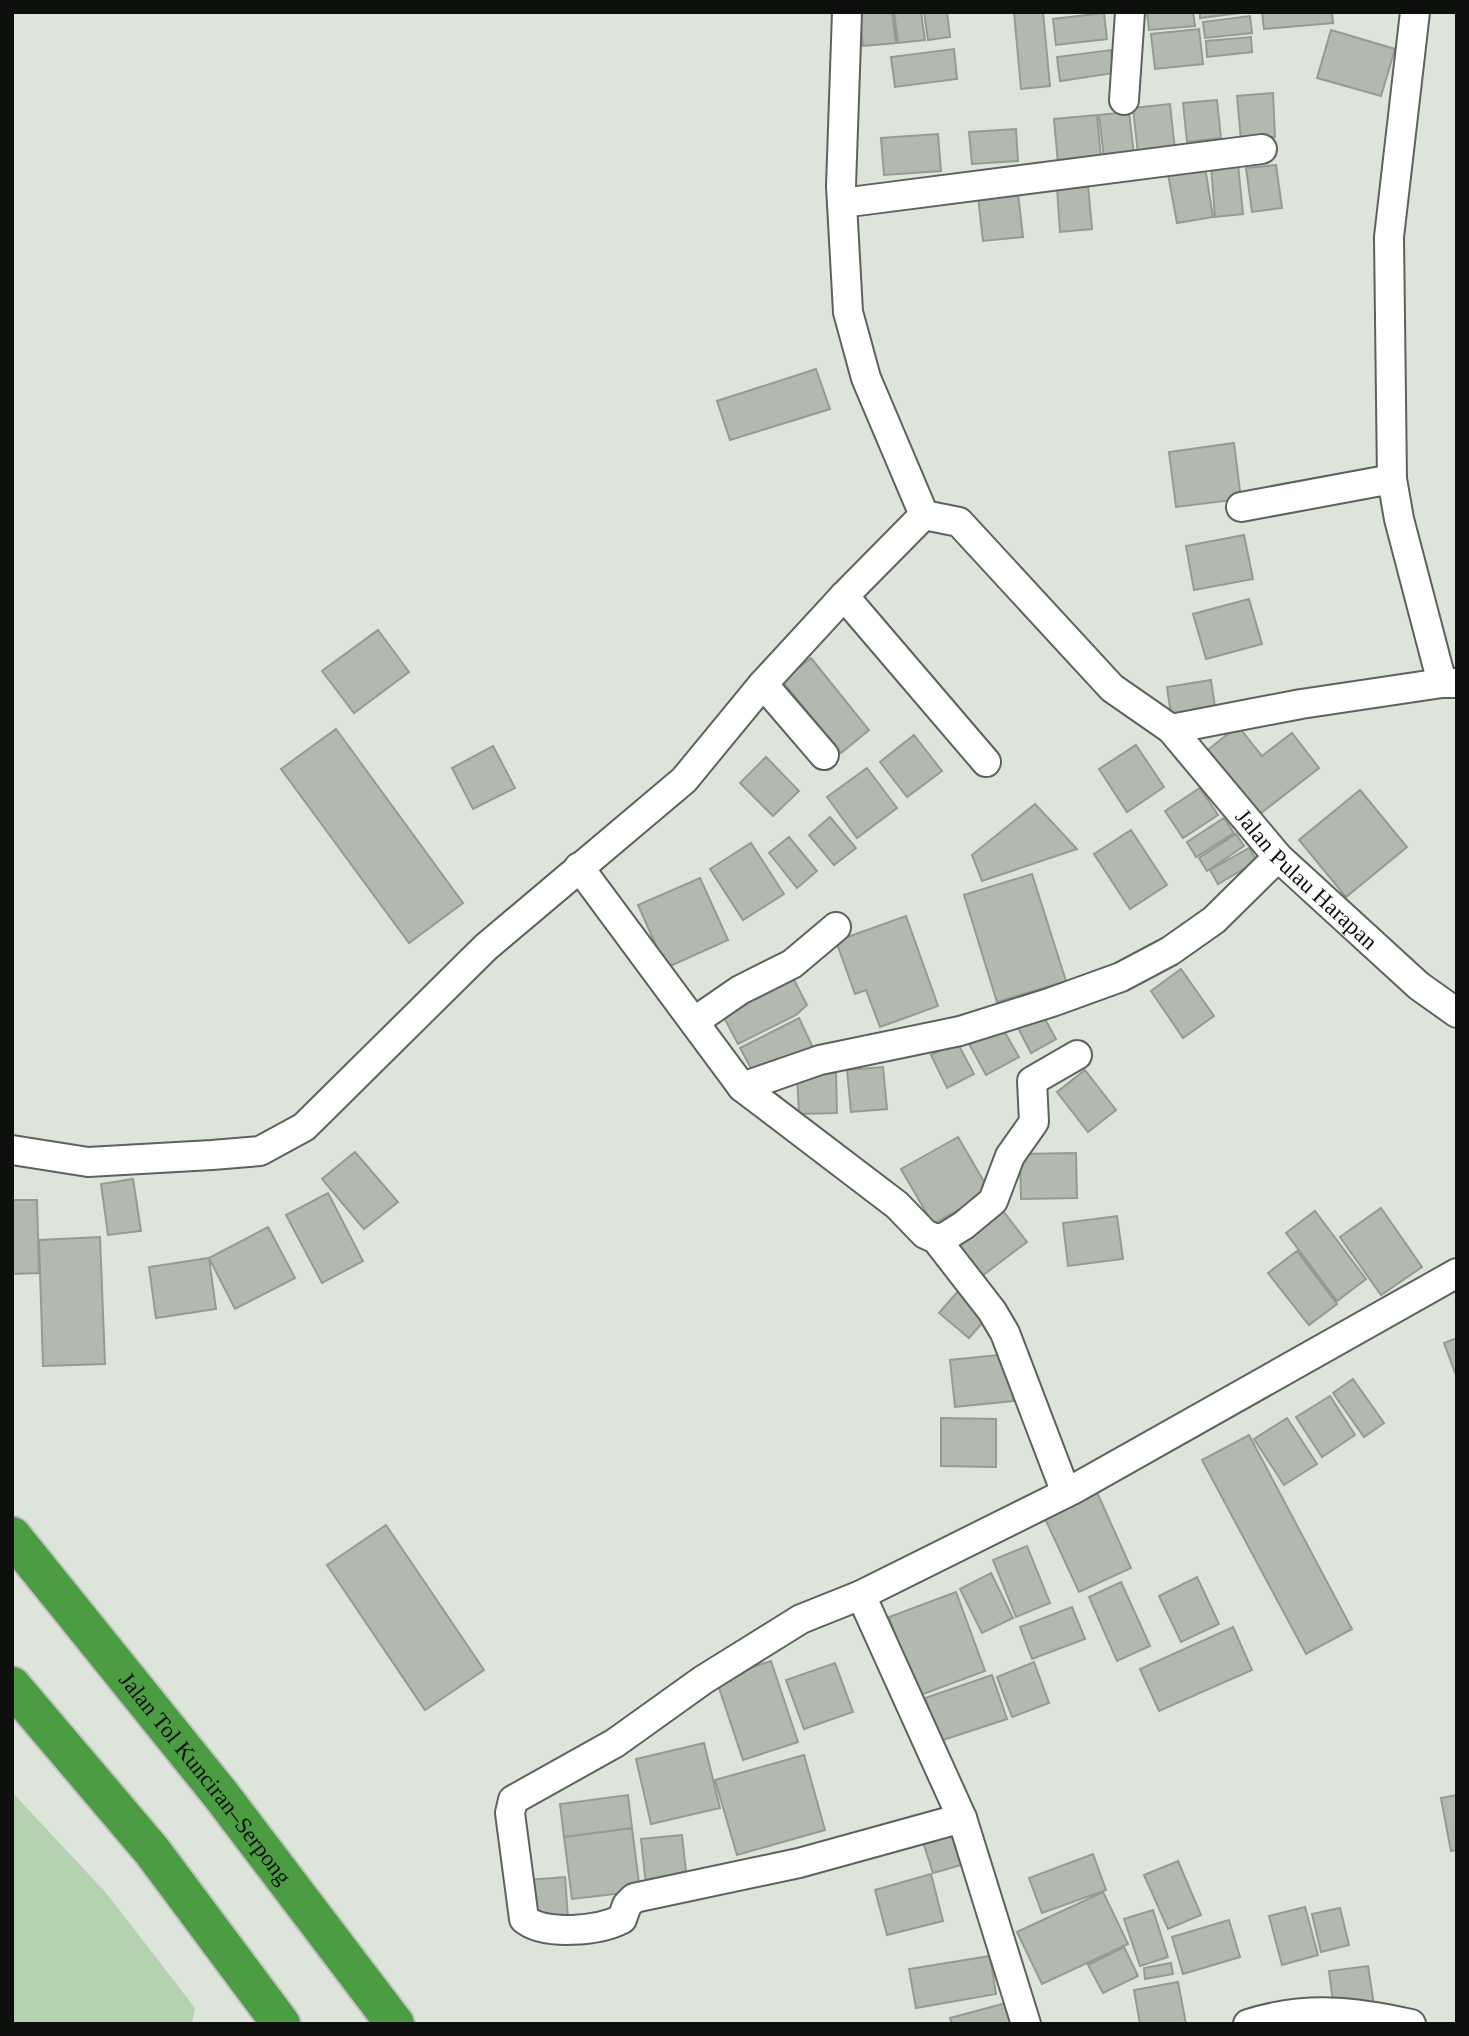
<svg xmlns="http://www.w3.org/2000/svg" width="1469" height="2036" viewBox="0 0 1469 2036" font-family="Georgia,serif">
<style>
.green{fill:#b4d2b0}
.building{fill:#b2bab0;stroke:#939b92;stroke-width:2}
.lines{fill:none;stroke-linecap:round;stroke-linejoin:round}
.street-casing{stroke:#5b635a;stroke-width:32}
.highway-casing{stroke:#c0c1c0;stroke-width:42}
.street{stroke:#fff;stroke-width:28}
.highway{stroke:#4b9c43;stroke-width:38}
.labels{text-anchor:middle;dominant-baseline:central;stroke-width:6;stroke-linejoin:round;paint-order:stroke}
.street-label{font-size:23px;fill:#0d100d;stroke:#eaf3e8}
</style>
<rect width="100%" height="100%" fill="#dde5db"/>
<!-- green -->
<path class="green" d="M12,1792L107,1894L195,2008L192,2024H12Z"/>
<!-- building -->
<path class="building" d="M859,12H892L896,43L863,46Z
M894,12H921L925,40L898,43Z
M924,12H947L950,37L928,40Z
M1014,12H1043L1050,86L1021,89Z
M1147,12H1193L1195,26L1149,30Z
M1200,12H1248L1200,18Z
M1262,12H1332L1333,23L1264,29Z
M1104,13L1107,39L1056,45L1053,19Z
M1250,16L1252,33L1205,38L1203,22Z
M1199,29L1203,64L1155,69L1151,34Z
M1331,30L1395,49L1381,96L1317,78Z
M1251,37L1252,52L1207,57L1206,41Z
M954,49L957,79L895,87L891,57Z
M1111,50L1114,73L1060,81L1057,57Z
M1273,93L1275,137L1241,140L1237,96Z
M1217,100L1221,138L1187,142L1183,103Z
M1170,104L1175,150L1138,154L1133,108Z
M1129,112L1134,155L1104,158L1099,115Z
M1097,115L1101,158L1058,163L1054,119Z
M1016,129L1018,161L972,164L969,132Z
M938,134L941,171L884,175L881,138Z
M1238,164L1243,214L1215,217L1211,166Z
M1276,165L1282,208L1252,212L1246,168Z
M1205,167L1213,217L1177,223L1168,174Z
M1088,185L1092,229L1060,232L1057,188Z
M1018,193L1023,237L983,241L978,197Z
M816,369L830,409L730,440L717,401Z
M1234,443L1241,499L1176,507L1169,452Z
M1244,535L1253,579L1194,590L1186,546Z
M1249,599L1262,644L1206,659L1193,614Z
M378,630L409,672L354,713L322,671Z
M811,658L869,730L841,753L782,681Z
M1211,680L1216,714L1172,722L1167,687Z
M1238,726L1262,756L1292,733L1319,768L1256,817L1204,753Z
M336,729L463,903L409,943L281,769Z
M914,735L942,771L907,797L880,762Z
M1136,745L1164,787L1127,812L1099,769Z
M493,746L515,788L473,809L452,768Z
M766,757L799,791L773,816L740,783Z
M867,768L897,808L857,838L827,797Z
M1200,788L1218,815L1183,838L1165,811Z
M1360,790L1407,847L1346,897L1299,840Z
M1035,804L1077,849L982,881L972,855Z
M830,817L856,848L834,865L809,835Z
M1224,818L1234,833L1196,857L1187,842Z
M1131,830L1167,885L1130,909L1094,854Z
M1236,834L1244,846L1207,871L1199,858Z
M789,837L817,871L797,888L769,853Z
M751,843L784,894L743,920L710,869Z
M1249,848L1257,861L1218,884L1210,870Z
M1032,874L1066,981L997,1002L964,895Z
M700,878L728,940L666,968L638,905Z
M906,916L938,1006L880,1027L866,990L855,994L836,941Z
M1181,969L1214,1016L1183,1038L1151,991Z
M792,976L807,1005L796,1015L738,1044L721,1012Z
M1039,1008L1056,1039L1031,1053L1015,1022Z
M799,1018L815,1052L758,1081L740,1048Z
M1000,1024L1019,1057L986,1075L968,1042Z
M957,1042L974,1074L947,1088L931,1055Z
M883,1067L887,1109L851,1112L847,1070Z
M1085,1070L1116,1110L1088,1132L1057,1092Z
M836,1073L837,1113L799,1114L797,1075Z
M958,1137L990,1192L933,1224L901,1169Z
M355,1152L398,1202L364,1229L322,1179Z
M1076,1153L1077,1198L1021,1199L1020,1154Z
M133,1179L141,1231L108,1235L101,1184Z
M328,1193L363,1261L322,1283L286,1215Z
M12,1200H37L39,1273L12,1274Z
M1000,1207L1027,1242L982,1276L955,1241Z
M1381,1208L1422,1267L1381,1295L1340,1237Z
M1315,1211L1366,1279L1337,1301L1286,1233Z
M1117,1216L1123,1259L1068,1266L1063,1223Z
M268,1227L295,1278L235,1309L209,1258Z
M100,1237L105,1364L43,1366L39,1240Z
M1297,1251L1337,1304L1309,1325L1268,1273Z
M209,1258L216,1309L156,1318L149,1267Z
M960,1289L990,1314L969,1338L939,1313Z
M1457,1338V1378L1444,1343Z
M1008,1354L1013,1401L955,1407L950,1360Z
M1353,1379L1384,1423L1364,1437L1333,1393Z
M1330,1396L1355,1435L1322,1457L1296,1417Z
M941,1418L996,1419V1467L941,1466Z
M1287,1418L1317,1464L1284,1485L1254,1439Z
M1249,1435L1352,1629L1306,1654L1202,1460Z
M1095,1488L1131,1568L1079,1592L1042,1512Z
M386,1525L484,1670L425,1710L327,1565Z
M1027,1546L1050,1603L1016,1617L993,1560Z
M991,1573L1013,1618L982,1633L960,1589Z
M1197,1577L1219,1624L1181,1642L1159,1596Z
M1121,1582L1150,1646L1117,1661L1089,1597Z
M956,1592L985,1671L918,1696L889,1617Z
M1072,1607L1085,1639L1032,1659L1020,1627Z
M1233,1627L1252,1670L1159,1711L1140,1669Z
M771,1661L798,1742L743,1760L716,1679Z
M1034,1662L1049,1703L1012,1717L997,1677Z
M835,1663L853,1712L804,1729L786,1680Z
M992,1675L1007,1719L940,1741L925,1698Z
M704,1743L720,1808L651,1824L636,1759Z
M804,1755L825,1830L737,1855L715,1780Z
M628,1795L632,1828L564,1837L560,1804Z
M1457,1795V1850L1451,1851L1441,1798Z
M632,1828L640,1891L572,1899L564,1837Z
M951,1834L961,1865L933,1873L923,1842Z
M682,1835L687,1881L646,1885L641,1839Z
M1093,1854L1106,1890L1042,1913L1029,1878Z
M1178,1861L1201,1915L1168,1929L1144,1875Z
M931,1874L943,1921L887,1935L875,1890Z
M565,1877L568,1918L532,1921L528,1880Z
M1103,1892L1128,1944L1042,1984L1017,1932Z
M1305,1907L1318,1955L1282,1965L1269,1916Z
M1340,1908L1349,1945L1321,1952L1312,1914Z
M1153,1910L1168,1957L1140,1966L1124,1919Z
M1229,1920L1240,1957L1183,1974L1172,1937Z
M1124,1947L1138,1976L1103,1993L1088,1965Z
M990,1956L996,1994L916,2008L909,1969Z
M1171,1963L1173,1974L1145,1979L1144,1968Z
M1368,1966L1374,2005L1334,2010L1329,1971Z
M1178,1982L1186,2024H1140L1134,1990Z
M1010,2002L1016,2024H952L950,2018Z"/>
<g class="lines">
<defs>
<g id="street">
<path d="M847,12L841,186L848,312L866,378L924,515"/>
<path d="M1415,12L1389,237L1392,479L1399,519L1442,683"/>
<path d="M1124,100L1130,12"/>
<path d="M842,203L1262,149"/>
<path d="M1241,507L1392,479"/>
<path id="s1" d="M924,515L959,522L1112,688L1171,729L1278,857L1419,986L1457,1013"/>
<path d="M844,596L986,762"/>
<path d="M763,684L824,755"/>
<path d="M1171,729L1301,704L1442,683H1457"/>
<path d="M579,867L742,1087L897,1205L925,1234L936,1239L992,1311L1005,1333L1066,1493"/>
<path d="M695,1021L740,990L792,964L836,927"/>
<path d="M742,1087L820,1060L960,1031L1052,1002L1121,977L1170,951L1214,920L1278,857"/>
<path d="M12,1150L88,1162L212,1155L260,1151L304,1127L486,947L684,780L763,684L844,596L924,515"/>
<path d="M936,1239L945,1237L964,1225L993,1201L1010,1156L1034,1122L1032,1081L1077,1055"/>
<path d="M861,1595L962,1818L1026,2024"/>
<path d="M962,1818L799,1863L634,1898L627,1905L622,1919C599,1931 545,1936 524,1919L510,1813L513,1800L615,1743L703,1680L801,1619L861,1595L1072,1490L1457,1273"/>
<path d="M1248,2024C1305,2006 1354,2011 1411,2024"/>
</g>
<g id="highway">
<path id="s2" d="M12,1536L221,1795L395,2024"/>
<path d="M12,1686L152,1851L281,2024"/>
</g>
</defs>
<!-- street casing -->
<use href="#street" class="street-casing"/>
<!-- highway casing -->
<use href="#highway" class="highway-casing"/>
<!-- street -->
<use href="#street" class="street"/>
<!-- highway -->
<use href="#highway" class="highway"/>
</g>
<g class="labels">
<!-- street labels -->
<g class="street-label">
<text stroke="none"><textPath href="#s1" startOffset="536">Jalan Pulau Harapan</textPath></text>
<text stroke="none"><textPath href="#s2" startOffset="310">Jalan Tol Kunciran–Serpong</textPath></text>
</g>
</g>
<!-- border -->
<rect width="1469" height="2036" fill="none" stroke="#0d100d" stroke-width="28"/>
</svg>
